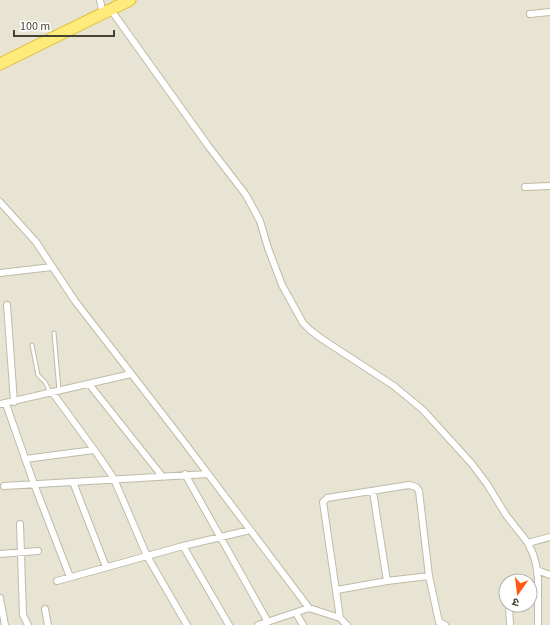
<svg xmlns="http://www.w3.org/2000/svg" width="550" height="625" viewBox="0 0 550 625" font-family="'Source Sans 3','Noto Sans Devanagari',sans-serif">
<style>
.residential{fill:#e7e4d3;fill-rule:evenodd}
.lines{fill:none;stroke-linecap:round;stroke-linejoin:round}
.service-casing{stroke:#bfbba8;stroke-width:5}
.minor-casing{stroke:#bfbba8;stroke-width:8}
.trunk-casing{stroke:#e2bc31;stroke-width:13}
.service{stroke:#fff;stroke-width:3}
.minor{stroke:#fff;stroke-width:6}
.trunk{stroke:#ffea7c;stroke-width:11}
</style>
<rect width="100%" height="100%" fill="#f3f1e5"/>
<!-- residential -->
<path class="residential" d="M0,0H550V625H0ZM506,581H530V605H506Z"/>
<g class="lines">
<defs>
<path id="service" d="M54,333L59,390
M32,345L38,375L45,382L50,392"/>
<path id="minor" d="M100,0L103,14
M111,10L209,147L246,195L260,221L268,248L282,285L303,323L310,330L322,339L394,386L423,410L472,464L487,484L506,515L528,543L533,554L536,564L538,579V625
M530,14L550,12
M525,187L550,186
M0,202L36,242L75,301L181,438L309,608L340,618
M0,273L52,267
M7,305L14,402
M89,384L162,476
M52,392L98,455L114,479L147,556L187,625
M0,404L131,374
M6,404L34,484L70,577
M25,459L94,450
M185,474L268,622
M73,482L106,567
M4,486L208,474
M373,492L387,581
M20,524L23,615L28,625
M528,543L550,537
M183,546L229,625
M0,554L38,551
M537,570L550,575
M57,581L183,546L250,530
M337,590L387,581L429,576
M0,598L5,625
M509,605L510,625
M45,609L48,625
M296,613L303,625
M258,625L309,608
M347,625L340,618L323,502L327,498L409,485L416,487L419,491L429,576L439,622L445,625"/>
<path id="trunk" d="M0,64L130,0"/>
</defs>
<!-- service casing -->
<use href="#service" class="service-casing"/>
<!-- minor casing -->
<use href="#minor" class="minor-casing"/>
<!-- trunk casing -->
<use href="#trunk" class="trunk-casing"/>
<!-- service -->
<use href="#service" class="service"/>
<!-- minor -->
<use href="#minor" class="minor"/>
<!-- trunk -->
<use href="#trunk" class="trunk"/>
</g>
<!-- north arrow -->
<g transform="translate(518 593) rotate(194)"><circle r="19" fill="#ffffff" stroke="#b5b3ae"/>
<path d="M0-3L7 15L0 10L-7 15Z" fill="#ff5911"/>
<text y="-6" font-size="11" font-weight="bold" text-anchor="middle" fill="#464235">उ</text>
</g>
<!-- scale -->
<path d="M14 30v6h100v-6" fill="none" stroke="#464235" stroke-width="2"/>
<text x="20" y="30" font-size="12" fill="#464235" stroke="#ffffff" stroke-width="3" paint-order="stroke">100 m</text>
</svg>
